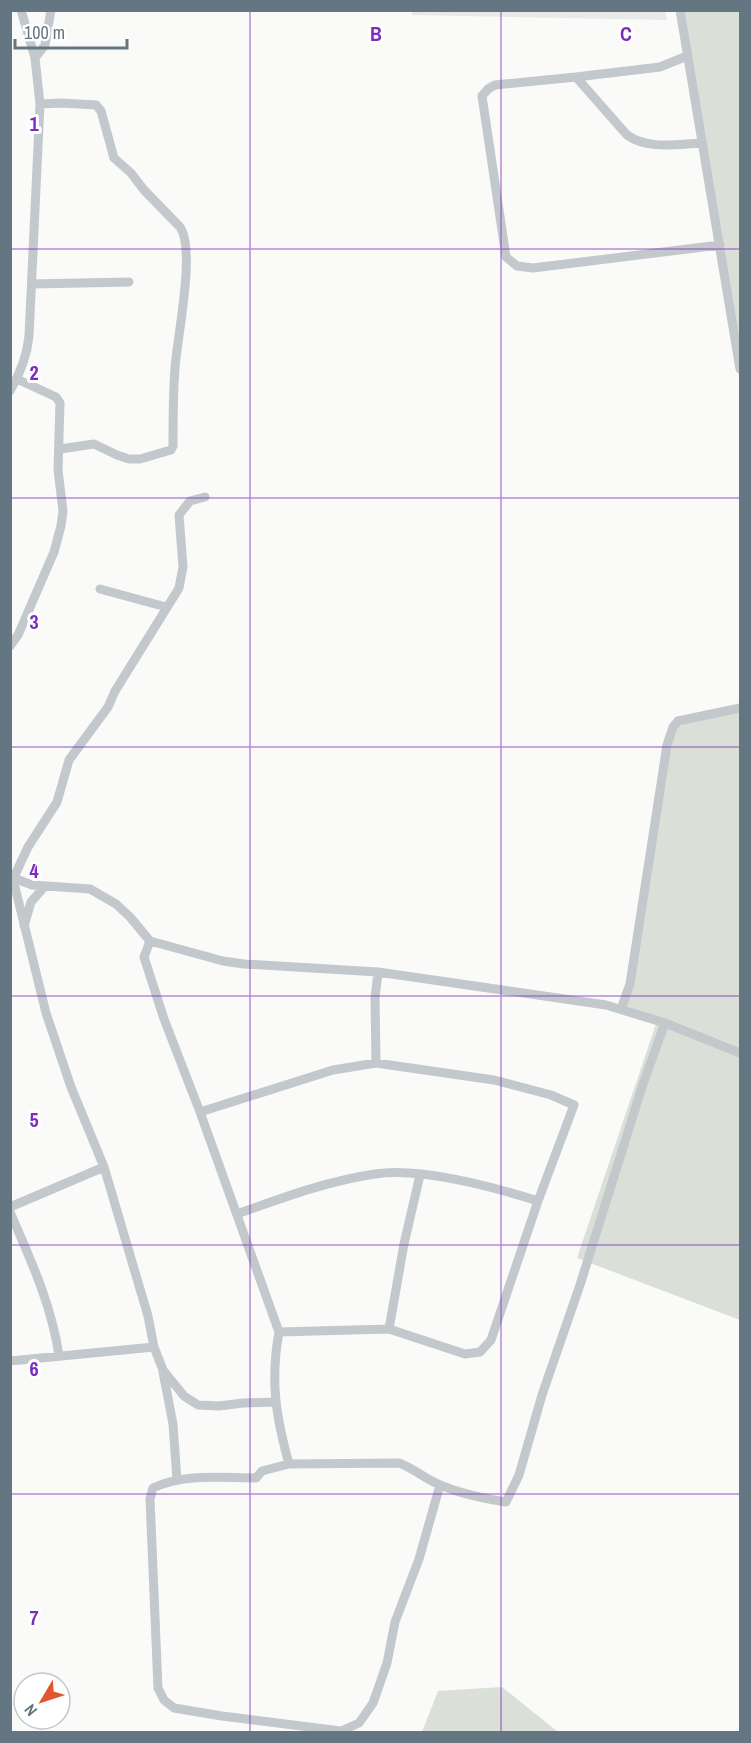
<svg xmlns="http://www.w3.org/2000/svg" width="751" height="1743" viewBox="0 0 751 1743" font-family="'Archivo Narrow',sans-serif">
<style>
.built{fill:#e8e9e9}
.green{fill:#dadfd7}
.lines{fill:none;stroke-linecap:round;stroke-linejoin:round}
.minor{stroke:#c3c8cc;stroke-width:9}
.grid{fill:none;stroke:#7b2cbf;stroke-width:1.5;stroke-opacity:0.55}
.grid-label{font-size:20px;text-anchor:middle;font-weight:bold;fill:#7b2cbf;stroke:#fff;stroke-width:6;stroke-linejoin:round;paint-order:stroke}
</style>
<rect width="100%" height="100%" fill="#fafaf8"/>
<!-- built -->
<path class="built" d="M665,10L667,20L412,15V11Z"/>
<!-- green -->
<path class="green" d="M680,11H740V369Z
M740,708V1320L577,1258L657,1021L621,1009L673,727Z
M502,1687L558,1732H422L438,1691Z"/>
<g class="lines">
<!-- minor -->
<path class="minor" d="M680,10L740,369
M35,58L45,45L51,10
M576,77L660,67L687,56
M40,104L61,103L96,105L101,111L114,158L131,173L144,190L180,227C196,250 177,338 175,368C173,394 173,420 173,446L171,450L140,459H129L117,455L94,444L60,449
M702,143C677,144 648,150 627,135L576,77L495,85L488,89L482,96L506,257L517,266L533,268L720,245
M32,284L129,282
M10,391C20,374 27,356 29,336L40,104L35,58L21,10
M205,497L190,501L179,515L183,567L179,588L115,691L108,707L69,760L57,802L28,847L13,879L46,1013L71,1087L104,1167L148,1316L154,1347L163,1370L184,1396L198,1405L219,1406L243,1403L276,1402
M100,589L166,607
M10,646L18,635L54,552L61,526L63,511L58,470L60,403L56,397L17,379
M11,877L32,885L90,889L116,904L130,917L150,941L223,961L244,964L378,972L606,1005L665,1023L740,1053
M24,926L31,902L45,886
M150,941L144,957L164,1019L200,1112L279,1332L389,1329L465,1354L480,1352L491,1340L538,1201L574,1105L551,1095L494,1080L376,1063L333,1070L200,1112
M621,1009L630,984L667,745L673,727L678,721L740,708
M376,1063L375,998L378,972
M10,1207L104,1167
M10,1212C30,1258 52,1306 59,1356
M237,1214C282,1198 327,1181 375,1174C420,1167 494,1187 538,1201
M389,1329L404,1244L420,1175
M279,1332C270,1381 276,1417 289,1464
M10,1361L154,1347
M163,1372L173,1424L177,1480
M440,1485L419,1559L395,1622L387,1663L373,1703L359,1723L341,1731L222,1716L174,1708L164,1700L158,1688L150,1499L153,1488C184,1473 222,1478 256,1478L262,1471L289,1464L399,1463C410,1467 418,1473 428,1479C451,1492 480,1498 506,1502L519,1475L542,1395L580,1285L643,1084L665,1023"/>
</g>
<!-- grid -->
<path class="grid" d="M250,10V1732M501,10V1732M10,249H740M10,498H740M10,747H740M10,996H740M10,1245H740M10,1494H740"/>
<g class="grid-label">
<text x="376" y="41">B</text>
<text x="626" y="41">C</text>
<text x="34" y="131">1</text>
<text x="34" y="380">2</text>
<text x="34" y="629">3</text>
<text x="34" y="878">4</text>
<text x="34" y="1127">5</text>
<text x="34" y="1376">6</text>
<text x="34" y="1625">7</text>
</g>
<!-- border -->
<rect width="751" height="1743" fill="none" stroke="#657683" stroke-width="24"/>
<!-- north arrow -->
<g transform="translate(42 1701) rotate(231)"><circle r="28" fill="#ffffff" stroke="#c1c8cd" stroke-width="1.5"/>
<path d="M0-4.5L10 22L0 15L-10 22Z" fill="#e4572e"/>
<text y="-9" font-size="16" font-weight="bold" text-anchor="middle" fill="#657683">N</text>
</g>
<!-- scale -->
<path d="M15 39v9h112v-9" fill="none" stroke="#657683" stroke-width="3"/>
<text x="24" y="39" font-size="18" fill="#657683" stroke="#ffffff" stroke-width="4.5" paint-order="stroke">100 m</text>
</svg>
